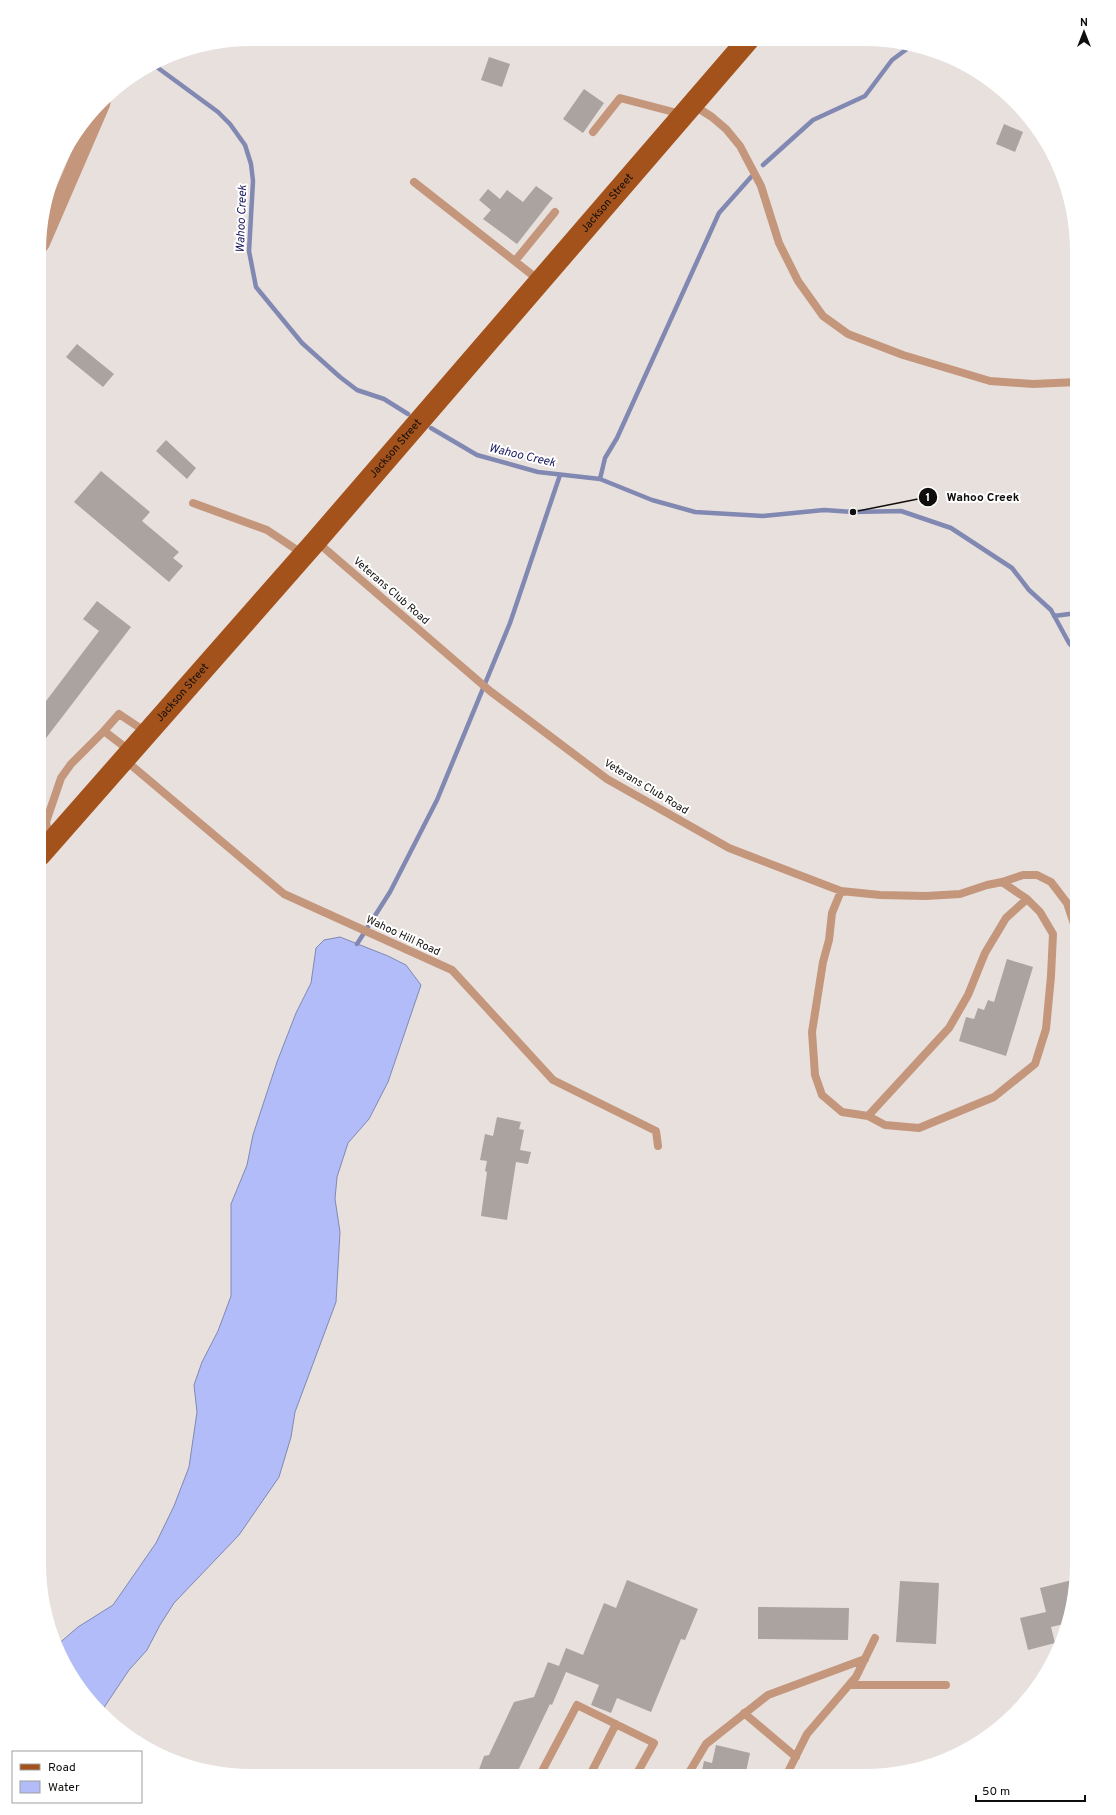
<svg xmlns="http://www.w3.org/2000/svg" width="1116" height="1815" viewBox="0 0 1116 1815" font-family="Overpass,sans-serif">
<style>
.water{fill:#b1bcf9;stroke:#8188b2}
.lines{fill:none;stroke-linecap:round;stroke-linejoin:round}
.stream{stroke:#8188b2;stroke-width:4.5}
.building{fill:#aba39f}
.service{stroke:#c4967c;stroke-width:8}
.minor{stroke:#c4967c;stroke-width:17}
.primary{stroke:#a4521b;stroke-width:22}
.labels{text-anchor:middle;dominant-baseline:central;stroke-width:4;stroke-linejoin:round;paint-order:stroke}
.street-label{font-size:11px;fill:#100e0c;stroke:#fff}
.water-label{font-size:12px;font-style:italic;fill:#212065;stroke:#fff}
.leader{fill:none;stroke:#100e0c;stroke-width:1.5}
.callout-dot{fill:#100e0c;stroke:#fff;stroke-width:1.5}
.mark-label{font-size:12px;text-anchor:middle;font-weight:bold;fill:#fff}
.callout-label{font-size:12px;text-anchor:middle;font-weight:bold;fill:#100e0c;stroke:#fff;stroke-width:4;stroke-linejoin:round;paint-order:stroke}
</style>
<rect width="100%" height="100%" fill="#e8e0dc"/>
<!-- water -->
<path class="water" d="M340,937L388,956L406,965L421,985L388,1082L369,1119L348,1143L337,1177L335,1199L340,1232L336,1302L295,1412L291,1437L279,1477L239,1535L174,1603L160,1625L147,1650L129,1670L101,1712L83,1693L56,1646L78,1627L113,1605L156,1543L174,1506L189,1467L197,1412L194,1385L202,1362L218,1331L231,1296V1204L247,1165L253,1135L277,1062L296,1013L311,983L316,948L324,940Z"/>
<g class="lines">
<!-- stream -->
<path class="stream" d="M154,65L218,112L230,124L245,145L251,164L253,181L249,251L256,287L302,343L340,377L357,390L384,399L408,414
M763,165L813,120L865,96L892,60L911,46
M431,428L477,455L538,472L600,479L652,500L695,512L763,516L824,510L853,512L901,511L951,528L1012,568L1029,590L1051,610L1069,643L1077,652
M600,479L605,458L617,438L719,213L751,177
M1054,616L1077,613
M357,944L390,892L437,800L510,623L560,475"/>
</g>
<!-- building -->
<path class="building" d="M489,57L510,64L502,87L481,80Z
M584,89L604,103L583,133L563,119Z
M1004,124L1023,132L1015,152L996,144Z
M536,186L553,198L517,244L483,219L491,210L479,200L488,189L500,199L507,190L523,202Z
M77,344L114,374L103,387L66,357Z
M166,440L196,468L187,479L156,451Z
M101,471L150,512L142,521L179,552L173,558L183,566L169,582L74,502Z
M97,601L131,627L40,746V709L99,631L83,619Z
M1007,959L1033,967L1006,1056L959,1041L966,1017L974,1019L978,1008L984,1010L988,1000L994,1002Z
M497,1117L521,1122L519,1129L524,1130L520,1150L531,1152L528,1164L516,1162L507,1220L481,1216L487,1172L485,1171L487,1161L480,1160L485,1134L493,1136Z
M1076,1579L1068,1623L1051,1627L1055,1643L1028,1650L1020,1618L1046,1612L1040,1588Z
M627,1580L698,1609L685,1640L681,1639L651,1712L617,1698L611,1713L591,1705L599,1685L566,1672L552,1705L550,1704L516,1775H477L484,1756L489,1755L514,1702L534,1697L548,1662L559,1666L566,1648L583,1655L604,1603L616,1608Z
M900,1581L939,1583L936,1644L896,1642Z
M758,1607L849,1608L848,1640L758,1639Z
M716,1745L750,1753L746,1772L739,1770L738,1776H701L704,1761L712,1763Z"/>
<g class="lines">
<!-- service -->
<path class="service" d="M693,105L712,117L726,129L740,146L761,186L779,243L798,281L823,316L848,334L903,355L990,381L1033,384L1077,382
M593,132L620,98L681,114
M414,182L540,281
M515,261L555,212
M193,503L267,530L303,554
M316,541L490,691L607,779L729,848L841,891L880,895L926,896L960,894L987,885L1002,882L1027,899L1006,918L985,953L968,995L949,1028L868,1116
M130,751L104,731L119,714L146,732
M125,760L284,894L452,970L553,1080L656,1131L658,1146
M50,840L46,822L61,778L71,764L104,731
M1002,882L1023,875H1037L1051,882L1067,903L1077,933
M841,891L832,913L829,940L823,962L812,1032L815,1075L822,1095L842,1112L868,1116L885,1125L919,1128L994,1097L1035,1064L1046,1029L1051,976L1053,934L1040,912L1027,899
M849,1685L856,1677L875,1638
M744,1713L796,1757
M540,1775L577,1705L654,1743L636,1775
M590,1775L616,1724
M687,1776L706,1744L768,1695L865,1659
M786,1776L807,1734L849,1685H946"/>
<!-- minor -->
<path class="minor" d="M41,244L102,103"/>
<!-- primary -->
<path class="primary" id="s1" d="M40,855L316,541L748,40"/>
</g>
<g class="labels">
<!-- street labels -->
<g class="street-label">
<text stroke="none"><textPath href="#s1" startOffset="864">Jackson Street</textPath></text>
<text stroke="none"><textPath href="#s1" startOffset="540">Jackson Street</textPath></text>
<text transform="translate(391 591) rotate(41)">Veterans Club Road</text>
<text stroke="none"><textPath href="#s1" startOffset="216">Jackson Street</textPath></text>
<text transform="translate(646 787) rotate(31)">Veterans Club Road</text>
<text transform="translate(403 936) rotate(25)">Wahoo Hill Road</text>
</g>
<!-- water labels -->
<g class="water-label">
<text transform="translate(242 219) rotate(-88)">Wahoo Creek</text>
<text transform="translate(522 456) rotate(13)">Wahoo Creek</text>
</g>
</g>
<!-- crop -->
<path d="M0 0H1116V1815H0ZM251 46H865A205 205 0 0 1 1070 251V1564A205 205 0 0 1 865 1769H251A205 205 0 0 1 46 1564V251A205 205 0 0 1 251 46Z" fill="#fff" fill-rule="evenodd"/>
<!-- callouts -->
<path class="leader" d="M853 512L928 497"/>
<g class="callout-dot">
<circle cx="853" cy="512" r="4"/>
<circle cx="928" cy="497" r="10"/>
</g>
<g class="mark-label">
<text x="928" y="501">1</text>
</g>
<g class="callout-label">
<text x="983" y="501">Wahoo Creek</text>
</g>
<!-- legend -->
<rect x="12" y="1751" width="130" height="52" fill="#ffffff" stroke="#9f9f9e"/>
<rect x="20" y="1764" width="20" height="6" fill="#a4521b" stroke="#9f9f9e"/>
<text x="48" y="1771" font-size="12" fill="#100e0c">Road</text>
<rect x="20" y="1781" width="20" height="12" fill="#b1bcf9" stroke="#9f9f9e"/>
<text x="48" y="1791" font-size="12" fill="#100e0c">Water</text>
<!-- north arrow -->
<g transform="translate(1084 32)" stroke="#ffffff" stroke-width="3" paint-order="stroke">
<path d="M0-3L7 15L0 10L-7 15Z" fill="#100e0c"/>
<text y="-6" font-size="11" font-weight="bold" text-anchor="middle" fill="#100e0c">N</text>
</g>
<!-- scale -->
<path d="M976 1795v6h109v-6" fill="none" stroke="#100e0c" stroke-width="2"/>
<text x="982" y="1795" font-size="12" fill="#100e0c" stroke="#ffffff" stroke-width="3" paint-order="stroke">50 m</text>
</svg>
